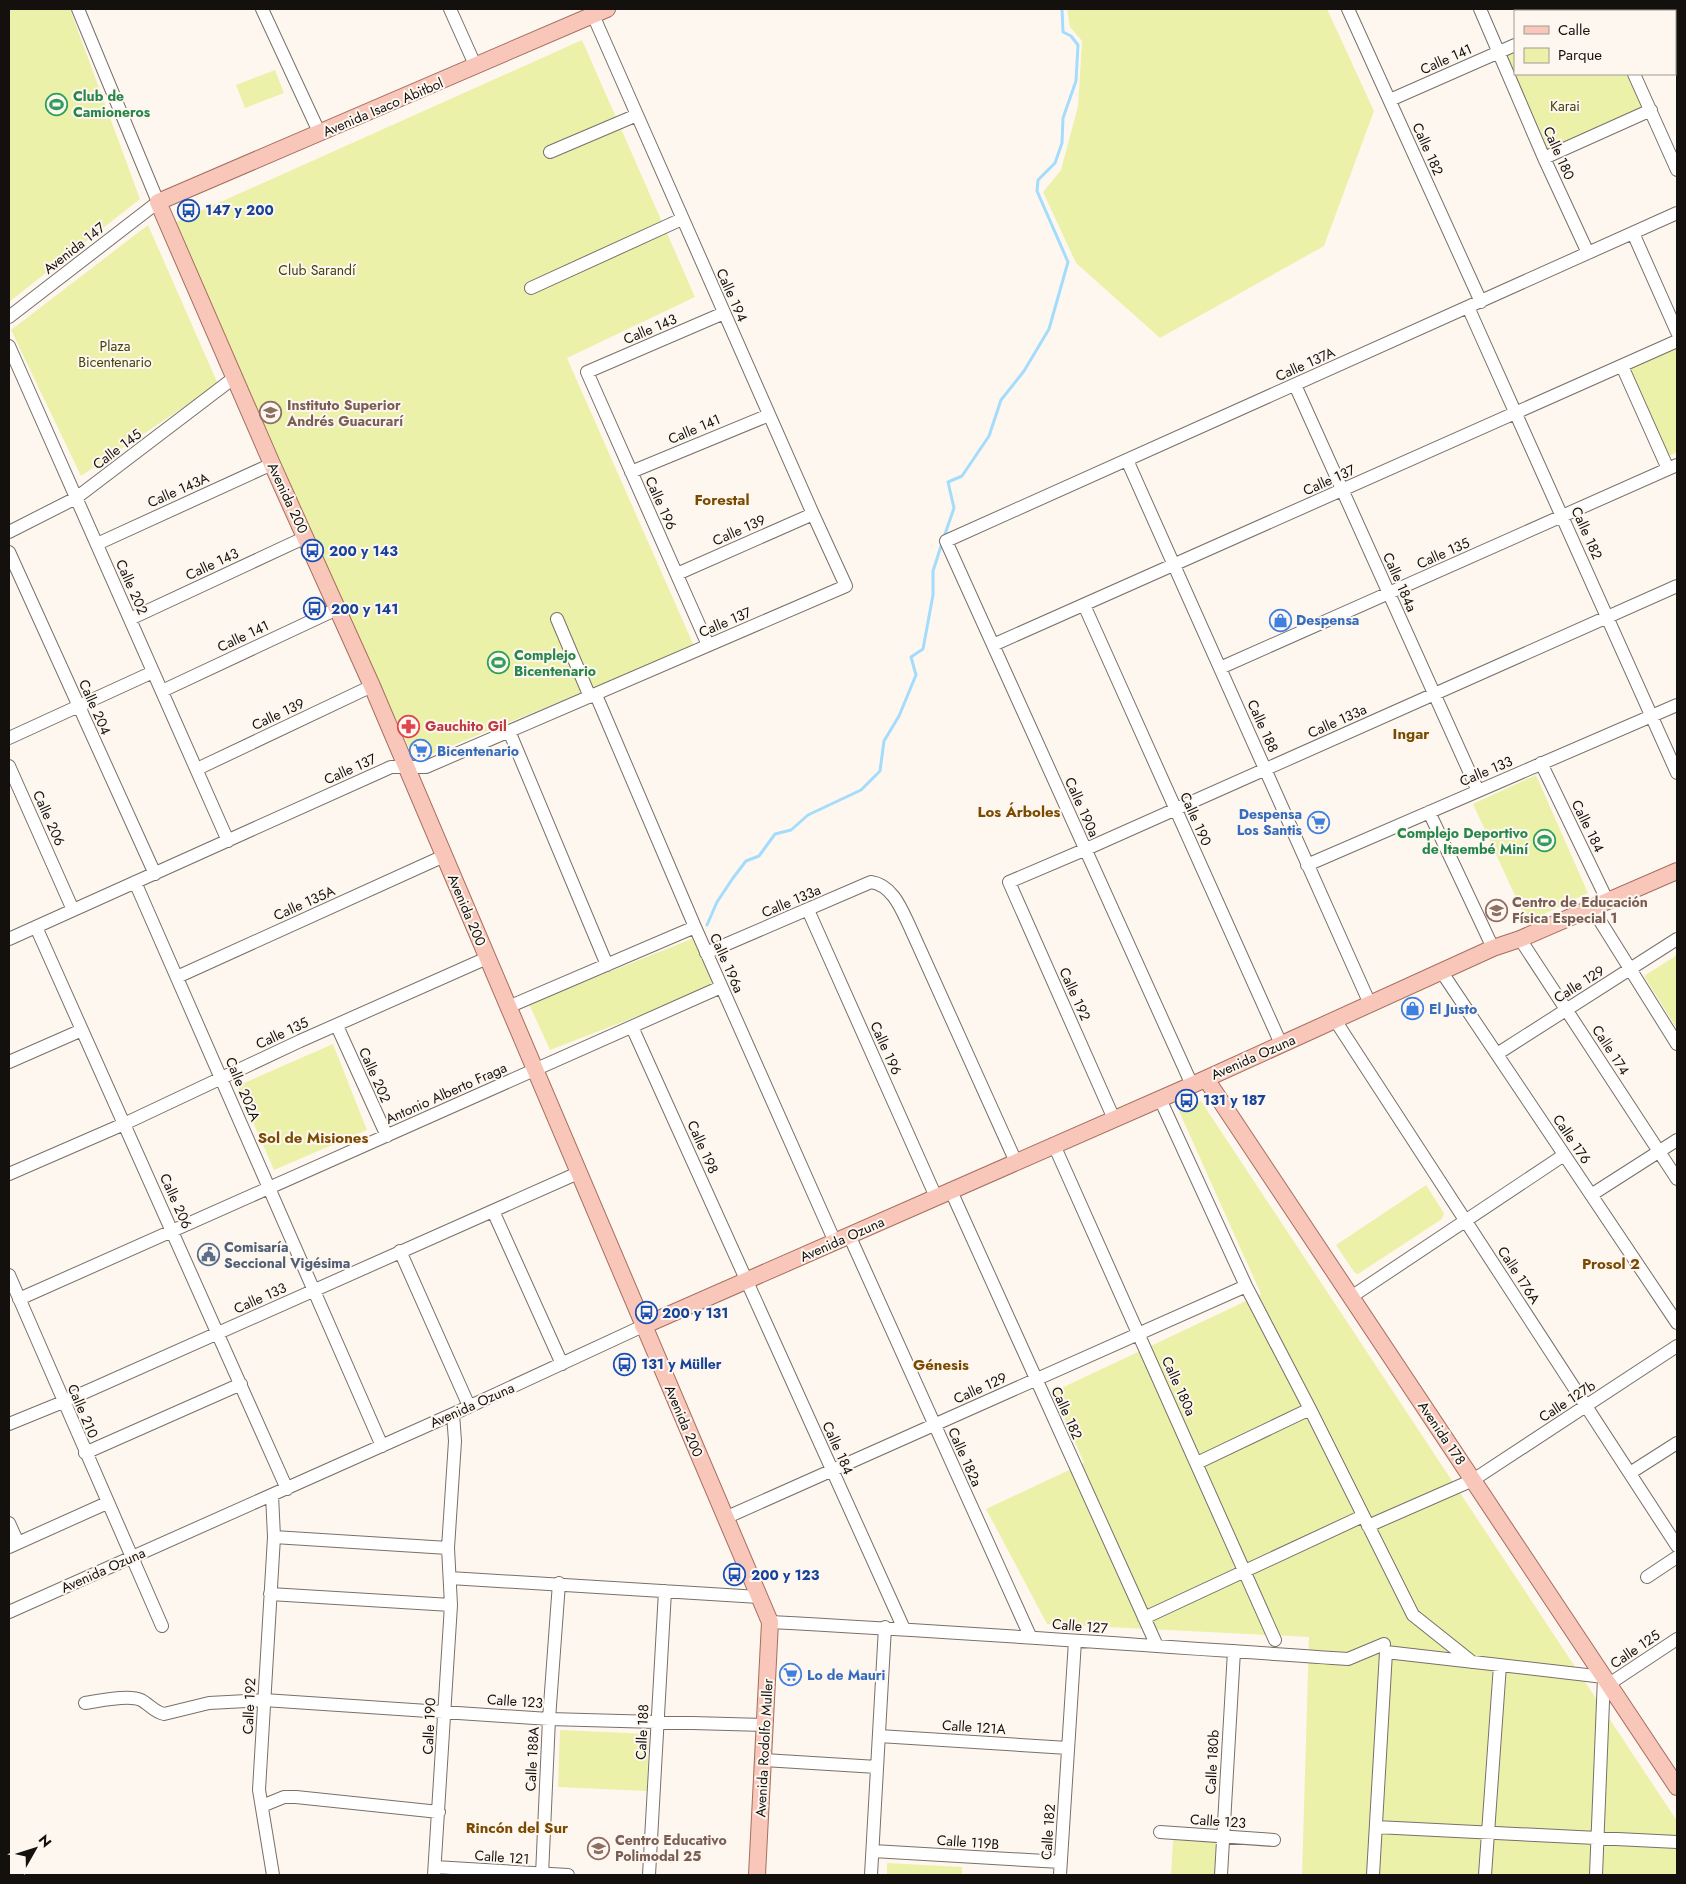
<svg xmlns="http://www.w3.org/2000/svg" width="1686" height="1884" viewBox="0 0 1686 1884" font-family="Jost,sans-serif">
<style>
.green{fill:#ecf1aa}
.lines{fill:none;stroke-linecap:round;stroke-linejoin:round}
.stream{stroke:#a4dcfc;stroke-width:3}
.minor-casing{stroke:#787069;stroke-width:14}
.major-casing{stroke:#a56e5f;stroke-width:18}
.minor{stroke:#fff;stroke-width:12}
.major{stroke:#f8c7b9;stroke-width:16}
.labels{text-anchor:middle;dominant-baseline:central;stroke-width:4;stroke-linejoin:round;paint-order:stroke}
.street-label{font-size:14px;fill:#13100e;stroke:#fef7f0}
.leisure-label{font-size:14px;font-weight:bold;fill:#27864d;stroke:#fef7f0;text-anchor:start}
.park-label{font-size:14px;fill:#40420c;stroke:#fef7f0}
.transit-label{font-size:14px;font-weight:bold;fill:#164399;stroke:#fef7f0;text-anchor:start}
.education-label{font-size:14px;font-weight:bold;fill:#785e54;stroke:#fef7f0;text-anchor:start}
.shop-label{font-size:14px;font-weight:bold;fill:#366cbe;stroke:#fef7f0;text-anchor:start}
.health-label{font-size:14px;font-weight:bold;fill:#be3a42;stroke:#fef7f0;text-anchor:start}
.service-label{font-size:14px;font-weight:bold;fill:#4e5e75;stroke:#fef7f0;text-anchor:start}
.neighbourhood-label{font-size:15px;font-weight:bold;fill:#794a00;stroke:#fef7f0}
</style>
<rect width="100%" height="100%" fill="#fef7f0"/>
<!-- green -->
<path class="green" d="M9,9H70L140,199L9,302Z
M1067,9H1327L1374,111L1324,246L1160,338L1076,263L1043,192L1061,170L1078,106L1082,41L1070,27Z
M582,40L695,297L567,358L694,646L415,761L169,225Z
M1515,53V74H1629L1644,107L1548,150L1507,56Z
M275,70L284,93L245,108L236,85Z
M148,225L218,384L81,476L11,330Z
M1677,346V452L1669,456L1629,368Z
M1536,775L1588,893L1527,922L1473,804Z
M694,938L716,986L550,1050L529,1004Z
M1677,955V1029L1644,976Z
M333,1044L367,1130L274,1170L237,1086Z
M1201,1101L1677,1821V1875H1302L1309,1637L1047,1624L986,1509L1084,1463L1053,1392L1261,1294L1178,1109Z
M1426,1185L1444,1213L1442,1219L1358,1274L1354,1272L1336,1245Z
M560,1730L649,1734L647,1791L558,1787Z
M1173,1840L1216,1843L1214,1875H1171Z
M887,1863L962,1867V1875H887Z"/>
<g class="lines">
<!-- stream -->
<path class="stream" d="M944,537L954,508L948,482L962,476L989,436L1001,400L1024,371L1049,329L1068,262L1037,191L1038,180L1055,163L1062,143L1063,118L1076,81L1078,45L1071,36L1063,32L1062,9
M707,925L717,902L733,878L746,861L759,856L775,834L791,830L808,815L861,790L880,771L884,741L899,716L916,675L911,657L923,649L933,595V571L942,543"/>
<defs>
<path id="minor" d="M262,9L320,134
M450,9L476,67
M1348,9L1481,302
M1480,9L1544,158L1588,253
M1606,9L1607,11
M1591,11L1596,9
M1634,74L1677,170
M1390,100L1515,45
M550,152L637,115
M1544,158L1651,110
M1633,233L1677,332
M531,288L682,219
M1468,307L1677,773
M9,317L158,202L78,9
M9,346L228,841
M1622,366L1668,469
M1295,385L1478,791
M1127,460L1370,1004
M631,472L769,415
M9,532L76,498L235,377
M97,544L272,464
M9,552L155,874
M677,574L813,514
M1084,605L1281,1044
M130,619L306,537
M557,619L590,697
M708,645L587,372L724,313
M993,645L1677,341
M1220,668L1677,465
M162,691L337,609
M596,695L695,927L835,1242
M509,731L607,965
M9,738L153,672
M1541,763L1608,902
M9,766L73,910
M197,769L372,686
M1429,812L1493,948
M1307,865L1677,705
M135,882L382,1446
M1592,908L1677,1044
M808,910L936,1197
M36,927L287,1489
M9,939L391,767H426L846,586L813,514L593,15
M1520,939L1677,1179
M706,953L871,882C892,885 901,908 909,925L1016,1162
M1441,971L1677,1323
M177,977L444,856
M508,1007L695,927
M1335,1020L1677,1546
M337,1026L387,1136
M632,1027L904,1629
M1497,1054L1677,939
M9,1062L82,1030
M1192,1085L946,541L1677,213
M1160,1099L1246,1286L1310,1409L1413,1615L1472,1662
M1114,1119L1009,882L1084,850L1677,586
M1054,1145L1275,1640
M9,1174L124,1124L300,1041L487,958
M951,1191L1157,1646
M1591,1195L1677,1140
M493,1211L562,1364
M849,1235L1030,1636
M400,1251L469,1406
M9,1275L162,1626
M1351,1297L1564,1155
M19,1299L721,987
M9,1424L63,1402L578,1173
M85,1453L241,1384
M1197,1463L1310,1409
M1630,1473L1677,1443
M272,1495L274,1537L259,1790L273,1875
M725,1518L1246,1286
M9,1523L18,1543
M1368,1526L1473,1480L1677,1346
M274,1537L448,1548
M9,1547L107,1503
M1647,1577L1677,1557
M450,1578L759,1597
M270,1594L451,1605
M9,1612L453,1414L643,1326
M1144,1618L1363,1516
M770,1622C963,1632 1155,1646 1348,1659L1384,1644
M1609,1684L1677,1639
M85,1703C99,1701 129,1694 141,1700C149,1704 154,1712 164,1714L209,1703L264,1700L549,1719L765,1725
M879,1736L1068,1748
M764,1760L877,1767
M262,1806L284,1797H296L439,1812
M1376,1827L1677,1842
M1160,1832L1274,1840
M873,1851L1061,1862
M435,1867L568,1875
M434,1875L451,1605L448,1548L455,1441L453,1414
M542,1875L549,1719L559,1583
M649,1875L665,1591
M871,1875L885,1627
M1060,1875L1075,1641
M1221,1875L1234,1651
M1373,1875L1386,1652L1604,1677L1596,1875
M1485,1875L1500,1665"/>
<path id="major" d="M607,9L158,202L272,464L372,686L770,1622L757,1875
M1206,1079L1677,1787
M643,1326L1192,1085L1493,948L1520,939L1677,871"/>
</defs>
<!-- minor casing -->
<use href="#minor" class="minor-casing"/>
<!-- major casing -->
<use href="#major" class="major-casing"/>
<!-- minor -->
<use href="#minor" class="minor"/>
<!-- major -->
<use href="#major" class="major"/>
</g>
<!-- icons -->
<defs>
<symbol id="stadium-ring" viewBox="-11 -11 22 22"><circle r="9.5" fill="#fef7f0" stroke="#2e9e5b" stroke-width="1.5"/><path d="M0-5a6.5 5 0 1 0 0 10a6.5 5 0 1 0 0-10ZM-3.5-1.8h7v3.6h-7Z" fill="#2e9e5b"/></symbol>
<symbol id="bus-ring" viewBox="-11 -11 22 22"><circle r="9.5" fill="#fef7f0" stroke="#1a4fb4" stroke-width="1.5"/><path d="M-5-6H5V4H4V6H2V4H-2V6H-4V4H-5ZM-3.5-4V0h7V-4ZM-3.5 1.2v1.5H-2V1.2ZM2 1.2v1.5H3.5V1.2Z" fill="#1a4fb4"/></symbol>
<symbol id="university-ring" viewBox="-11 -11 22 22"><circle r="9.5" fill="#fef7f0" stroke="#8d6e63" stroke-width="1.5"/><path d="M0-5L7-2L0 1L-7-2ZM-4 1L0 2.5L4 1V4Q0 6-4 4Z" fill="#8d6e63"/></symbol>
<symbol id="shop-ring" viewBox="-11 -11 22 22"><circle r="9.5" fill="#fef7f0" stroke="#3f7fe0" stroke-width="1.5"/><path d="M-5-2.5h2.3a2.7 3.5 0 0 1 5.4 0H5L5.5 6h-11ZM-1.5-2.5h3a1.5 2.3 0 0 0-3 0Z" fill="#3f7fe0"/></symbol>
<symbol id="pharmacy-ring" viewBox="-11 -11 22 22"><circle r="9.5" fill="#fef7f0" stroke="#e0444e" stroke-width="1.5"/><path d="M-2-6h4v4h4v4h-4v4h-4v-4h-4v-4h4Z" fill="#e0444e"/></symbol>
<symbol id="supermarket-ring" viewBox="-11 -11 22 22"><circle r="9.5" fill="#fef7f0" stroke="#3f7fe0" stroke-width="1.5"/><path d="M-6-5.5h2.5l.6 2H6L4.5 2H-2.5L-4.4-4H-6ZM-1.5 3.2a1.3 1.3 0 1 0 .1 0ZM3 3.2a1.3 1.3 0 1 0 .1 0Z" fill="#3f7fe0"/></symbol>
<symbol id="school-ring" viewBox="-11 -11 22 22"><circle r="9.5" fill="#fef7f0" stroke="#8d6e63" stroke-width="1.5"/><path d="M0-5L7-2L0 1L-7-2ZM-4 1L0 2.5L4 1V4Q0 6-4 4Z" fill="#8d6e63"/></symbol>
<symbol id="civic-ring" viewBox="-11 -11 22 22"><circle r="9.5" fill="#fef7f0" stroke="#5c6f8a" stroke-width="1.5"/><path d="M-.6-6.5H3V-4.5H.6V-3L4-1V1h2V6H-6V1h2V-1L-.6-3ZM-1.2 2.5V6h2.4V2.5Z" fill="#5c6f8a"/></symbol>
</defs>
<g fill-rule="evenodd">
<use href="#stadium-ring" x="44" y="92" width="25" height="25"/>
<use href="#bus-ring" x="176" y="198" width="25" height="25"/>
<use href="#university-ring" x="258" y="400" width="25" height="25"/>
<use href="#bus-ring" x="300" y="538" width="25" height="25"/>
<use href="#bus-ring" x="302" y="596" width="25" height="25"/>
<use href="#shop-ring" x="1268" y="608" width="25" height="25"/>
<use href="#stadium-ring" x="486" y="650" width="25" height="25"/>
<use href="#pharmacy-ring" x="396" y="714" width="25" height="25"/>
<use href="#supermarket-ring" x="408" y="738" width="25" height="25"/>
<use href="#supermarket-ring" x="1306" y="810" width="25" height="25"/>
<use href="#stadium-ring" x="1532" y="828" width="25" height="25"/>
<use href="#school-ring" x="1484" y="898" width="25" height="25"/>
<use href="#shop-ring" x="1400" y="996" width="25" height="25"/>
<use href="#bus-ring" x="1174" y="1088" width="25" height="25"/>
<use href="#civic-ring" x="196" y="1242" width="25" height="25"/>
<use href="#bus-ring" x="634" y="1300" width="25" height="25"/>
<use href="#bus-ring" x="612" y="1352" width="25" height="25"/>
<use href="#bus-ring" x="722" y="1562" width="25" height="25"/>
<use href="#supermarket-ring" x="778" y="1662" width="25" height="25"/>
<use href="#school-ring" x="586" y="1836" width="25" height="25"/>
</g>
<g class="labels">
<!-- street labels -->
<g class="street-label">
<text transform="translate(1446 59) rotate(-24)">Calle 141</text>
<text transform="translate(383 107) rotate(-23)">Avenida Isaco Abitbol</text>
<text transform="translate(1428 149) rotate(66)">Calle 182</text>
<text transform="translate(1559 153) rotate(66)">Calle 180</text>
<text transform="translate(74 248) rotate(-38)">Avenida 147</text>
<text transform="translate(732 295) rotate(66)">Calle 194</text>
<text transform="translate(650 329) rotate(-23)">Calle 143</text>
<text transform="translate(1305 364) rotate(-24)">Calle 137A</text>
<text transform="translate(694 429) rotate(-23)">Calle 141</text>
<text transform="translate(117 449) rotate(-37)">Calle 145</text>
<text transform="translate(1329 480) rotate(-24)">Calle 137</text>
<text transform="translate(178 490) rotate(-24)">Calle 143A</text>
<text transform="translate(288 498) rotate(65)">Avenida 200</text>
<text transform="translate(661 503) rotate(66)">Calle 196</text>
<text transform="translate(739 530) rotate(-24)">Calle 139</text>
<text transform="translate(1587 533) rotate(66)">Calle 182</text>
<text transform="translate(1443 553) rotate(-24)">Calle 135</text>
<text transform="translate(212 564) rotate(-25)">Calle 143</text>
<text transform="translate(1400 582) rotate(66)">Calle 184a</text>
<text transform="translate(132 587) rotate(66)">Calle 202</text>
<text transform="translate(725 622) rotate(-23)">Calle 137</text>
<text transform="translate(243 636) rotate(-25)">Calle 141</text>
<text transform="translate(95 707) rotate(66)">Calle 204</text>
<text transform="translate(278 714) rotate(-25)">Calle 139</text>
<text transform="translate(1337 721) rotate(-24)">Calle 133a</text>
<text transform="translate(1263 726) rotate(66)">Calle 188</text>
<text transform="translate(350 769) rotate(-24)">Calle 137</text>
<text transform="translate(1486 771) rotate(-23)">Calle 133</text>
<text transform="translate(1082 807) rotate(66)">Calle 190a</text>
<text transform="translate(49 818) rotate(66)">Calle 206</text>
<text transform="translate(1196 819) rotate(66)">Calle 190</text>
<text transform="translate(1588 826) rotate(64)">Calle 184</text>
<text transform="translate(791 901) rotate(-23)">Calle 133a</text>
<text transform="translate(304 903) rotate(-24)">Calle 135A</text>
<text transform="translate(467 910) rotate(67)">Avenida 200</text>
<text transform="translate(727 963) rotate(66)">Calle 196a</text>
<text transform="translate(1579 984) rotate(-32)">Calle 129</text>
<text transform="translate(1075 994) rotate(66)">Calle 192</text>
<text transform="translate(282 1033) rotate(-25)">Calle 135</text>
<text transform="translate(886 1048) rotate(66)">Calle 196</text>
<text transform="translate(1611 1050) rotate(57)">Calle 174</text>
<text transform="translate(1253 1057) rotate(-24)">Avenida Ozuna</text>
<text transform="translate(375 1075) rotate(66)">Calle 202</text>
<text transform="translate(243 1089) rotate(67)">Calle 202A</text>
<text transform="translate(446 1093) rotate(-24)">Antonio Alberto Fraga</text>
<text transform="translate(1572 1139) rotate(56)">Calle 176</text>
<text transform="translate(703 1147) rotate(66)">Calle 198</text>
<text transform="translate(176 1201) rotate(66)">Calle 206</text>
<text transform="translate(842 1239) rotate(-24)">Avenida Ozuna</text>
<text transform="translate(1519 1275) rotate(57)">Calle 176A</text>
<text transform="translate(260 1298) rotate(-24)">Calle 133</text>
<text transform="translate(1179 1386) rotate(66)">Calle 180a</text>
<text transform="translate(980 1388) rotate(-24)">Calle 129</text>
<text transform="translate(1567 1401) rotate(-33)">Calle 127b</text>
<text transform="translate(472 1405) rotate(-24)">Avenida Ozuna</text>
<text transform="translate(83 1411) rotate(67)">Calle 210</text>
<text transform="translate(1067 1413) rotate(66)">Calle 182</text>
<text transform="translate(684 1421) rotate(67)">Avenida 200</text>
<text transform="translate(1442 1433) rotate(56)">Avenida 178</text>
<text transform="translate(838 1448) rotate(66)">Calle 184</text>
<text transform="translate(965 1457) rotate(66)">Calle 182a</text>
<text transform="translate(103 1570) rotate(-24)">Avenida Ozuna</text>
<text transform="translate(1080 1626) rotate(5)">Calle 127</text>
<text transform="translate(1635 1649) rotate(-34)">Calle 125</text>
<text transform="translate(515 1701) rotate(4)">Calle 123</text>
<text transform="translate(249 1706) rotate(-87)">Calle 192</text>
<text transform="translate(429 1726) rotate(-87)">Calle 190</text>
<text transform="translate(974 1727) rotate(4)">Calle 121A</text>
<text transform="translate(642 1732) rotate(-87)">Calle 188</text>
<text transform="translate(764 1748) rotate(-87)">Avenida Rodolfo Muller</text>
<text transform="translate(532 1759) rotate(-87)">Calle 188A</text>
<text transform="translate(1212 1762) rotate(-87)">Calle 180b</text>
<text transform="translate(1218 1821) rotate(4)">Calle 123</text>
<text transform="translate(1048 1832) rotate(-86)">Calle 182</text>
<text transform="translate(968 1842) rotate(4)">Calle 119B</text>
<text transform="translate(502 1857) rotate(4)">Calle 121</text>
</g>
<!-- leisure labels -->
<g class="leisure-label">
<text x="73" y="96">Club de<tspan x="73" dy="16">Camioneros</tspan></text>
<text x="514" y="655">Complejo<tspan x="514" dy="16">Bicentenario</tspan></text>
<text x="1528" y="833" text-anchor="end">Complejo Deportivo<tspan x="1528" dy="16">de Itaembé Miní</tspan></text>
</g>
<!-- park labels -->
<g class="park-label">
<text x="1565" y="106">Karai</text>
<text x="317" y="270">Club Sarandí</text>
<text x="115" y="346">Plaza<tspan x="115" dy="16">Bicentenario</tspan></text>
</g>
<!-- transit labels -->
<g class="transit-label">
<text x="205" y="210">147 y 200</text>
<text x="329" y="551">200 y 143</text>
<text x="331" y="609">200 y 141</text>
<text x="1203" y="1100">131 y 187</text>
<text x="662" y="1313">200 y 131</text>
<text x="641" y="1364">131 y Müller</text>
<text x="751" y="1575">200 y 123</text>
</g>
<!-- education labels -->
<g class="education-label">
<text x="287" y="405">Instituto Superior<tspan x="287" dy="16">Andrés Guacurarí</tspan></text>
<text x="1512" y="902">Centro de Educación<tspan x="1512" dy="16">Física Especial 1</tspan></text>
<text x="615" y="1840">Centro Educativo<tspan x="615" dy="16">Polimodal 25</tspan></text>
</g>
<!-- shop labels -->
<g class="shop-label">
<text x="1296" y="620">Despensa</text>
<text x="437" y="751">Bicentenario</text>
<text x="1302" y="814" text-anchor="end">Despensa<tspan x="1302" dy="16">Los Santis</tspan></text>
<text x="1429" y="1009">El Justo</text>
<text x="807" y="1675">Lo de Mauri</text>
</g>
<!-- health labels -->
<g class="health-label">
<text x="425" y="726">Gauchito Gil</text>
</g>
<!-- service labels -->
<g class="service-label">
<text x="224" y="1247">Comisaría<tspan x="224" dy="16">Seccional Vigésima</tspan></text>
</g>
<!-- neighbourhood labels -->
<g class="neighbourhood-label">
<text x="722" y="500">Forestal</text>
<text x="1411" y="734">Ingar</text>
<text x="1019" y="812">Los Árboles</text>
<text x="313" y="1138">Sol de Misiones</text>
<text x="1611" y="1264">Prosol 2</text>
<text x="941" y="1365">Génesis</text>
<text x="517" y="1828">Rincón del Sur</text>
</g>
</g>
<!-- border -->
<rect width="1686" height="1884" fill="none" stroke="#13100e" stroke-width="20"/>
<!-- legend -->
<rect x="1514" y="10" width="162" height="65" fill="#fef7f0" stroke="#a09b96"/>
<rect x="1524" y="26" width="25" height="8" fill="#f8c7b9" stroke="#a09b96"/>
<text x="1558" y="35" font-size="15" fill="#13100e">Calle</text>
<rect x="1524" y="48" width="25" height="15" fill="#ecf1aa" stroke="#a09b96"/>
<text x="1558" y="60" font-size="15" fill="#13100e">Parque</text>
<!-- north arrow -->
<g transform="translate(35 1849) rotate(51)" stroke="#fef7f0" stroke-width="4" paint-order="stroke">
<path d="M0-4L9 19L0 12L-9 19Z" fill="#13100e"/>
<text y="-8" font-size="14" font-weight="bold" text-anchor="middle" fill="#13100e">N</text>
</g>
</svg>
